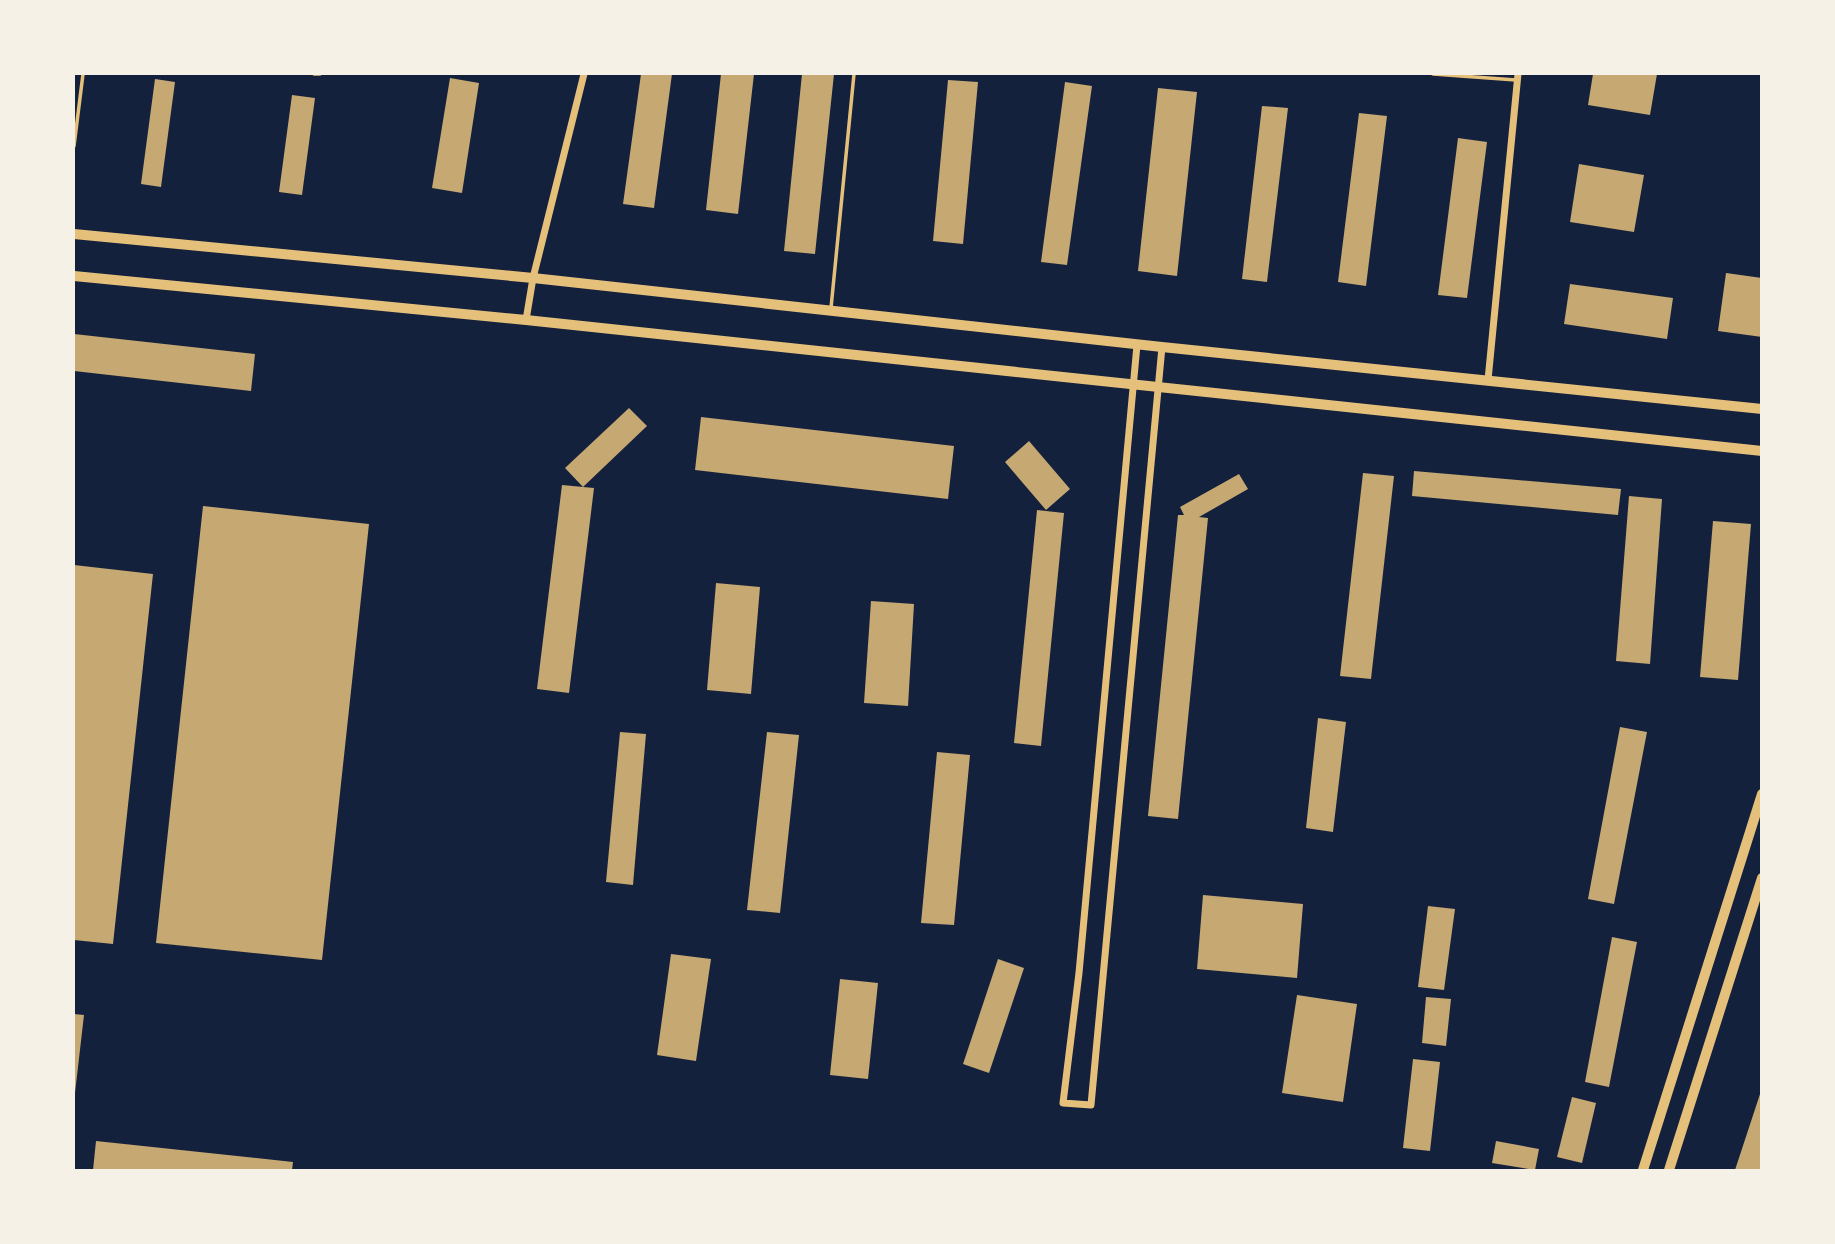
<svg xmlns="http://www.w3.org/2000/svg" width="1835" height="1244" viewBox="0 0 1835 1244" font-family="Commissioner,sans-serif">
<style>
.building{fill:#c6a872}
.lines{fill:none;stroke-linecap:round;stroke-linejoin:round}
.service{stroke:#e5c07b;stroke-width:3.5}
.minor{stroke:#e5c07b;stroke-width:7}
.secondary{stroke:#e5c07b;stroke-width:10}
</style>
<rect width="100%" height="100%" fill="#14213d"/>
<!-- building -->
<path class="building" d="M641,74H672L654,208L623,204Z
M721,74H754L738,214L706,210Z
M802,74H834L815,254L784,251Z
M1593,74H1657L1650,115L1588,105Z
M450,78L479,83L462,193L432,188Z
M155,79L175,82L161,187L141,184Z
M948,80L978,82L963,244L933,241Z
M1065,82L1092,86L1067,265L1041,262Z
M1158,88L1197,92L1177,276L1138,271Z
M292,95L315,98L302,195L279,192Z
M1262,106L1288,108L1267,282L1242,279Z
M1359,113L1387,116L1366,286L1338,282Z
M1458,138L1487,142L1467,298L1438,295Z
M1579,164L1644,175L1634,232L1570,222Z
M1726,273L1762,278V337L1718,331Z
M1570,284L1673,298L1667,339L1564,324Z
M74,334L255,354L251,391L74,371Z
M629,408L647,426L583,487L565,468Z
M701,417L954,446L948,499L695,470Z
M1029,441L1070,489L1046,510L1005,462Z
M1414,471L1621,489L1618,515L1412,496Z
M1363,473L1394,476L1371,679L1340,676Z
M1239,474L1248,489L1199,517L1208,518L1178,819L1148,816L1178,515H1184L1180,507Z
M562,485L594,488L569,693L537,689Z
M1629,496L1662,499L1650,664L1616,661Z
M203,506L369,524L322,960L156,943Z
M1037,510L1064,513L1041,746L1014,743Z
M1713,521L1751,524L1738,680L1700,677Z
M74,565L153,574L113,944L74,940Z
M716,583L760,587L751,694L707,690Z
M871,601L914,604L908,706L864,703Z
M1318,718L1346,722L1333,832L1306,828Z
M1620,727L1647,732L1614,904L1588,899Z
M620,732L646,734L633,885L606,882Z
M767,732L799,735L780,913L747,910Z
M937,752L970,755L954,925L921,923Z
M1203,895L1303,904L1297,978L1197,969Z
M1428,906L1455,909L1444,990L1418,987Z
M1612,937L1637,942L1609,1087L1585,1082Z
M671,954L711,959L696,1061L657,1055Z
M998,959L1024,968L989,1073L963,1064Z
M840,979L878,983L868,1079L830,1075Z
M1297,995L1357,1004L1343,1102L1282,1093Z
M1426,997L1451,999L1446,1046L1422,1043Z
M74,1014L84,1015L75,1093H74Z
M1413,1059L1440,1062L1430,1151L1403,1148Z
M1761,1091L1762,1170H1735Z
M1572,1097L1596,1103L1582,1163L1557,1157Z
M96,1141L293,1162L292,1170H93Z
M1496,1141L1539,1149L1535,1170L1492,1163Z"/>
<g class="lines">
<!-- service -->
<path class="service" d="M314,74H320
M1433,74L1516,80
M74,146L83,74
M831,308L854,74"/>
<!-- minor -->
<path class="minor" d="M526,320L533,278L584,74
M1137,345L1079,973L1063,1103L1091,1105L1162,347
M1488,380L1518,74"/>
<!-- secondary -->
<path class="secondary" d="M74,234L533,278L1162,347L1762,409
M74,276L526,320L1762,451
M1643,1170L1762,794
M1669,1170L1762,878"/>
</g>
<!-- border -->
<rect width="1835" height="1244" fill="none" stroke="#f6f1e7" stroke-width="150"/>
</svg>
